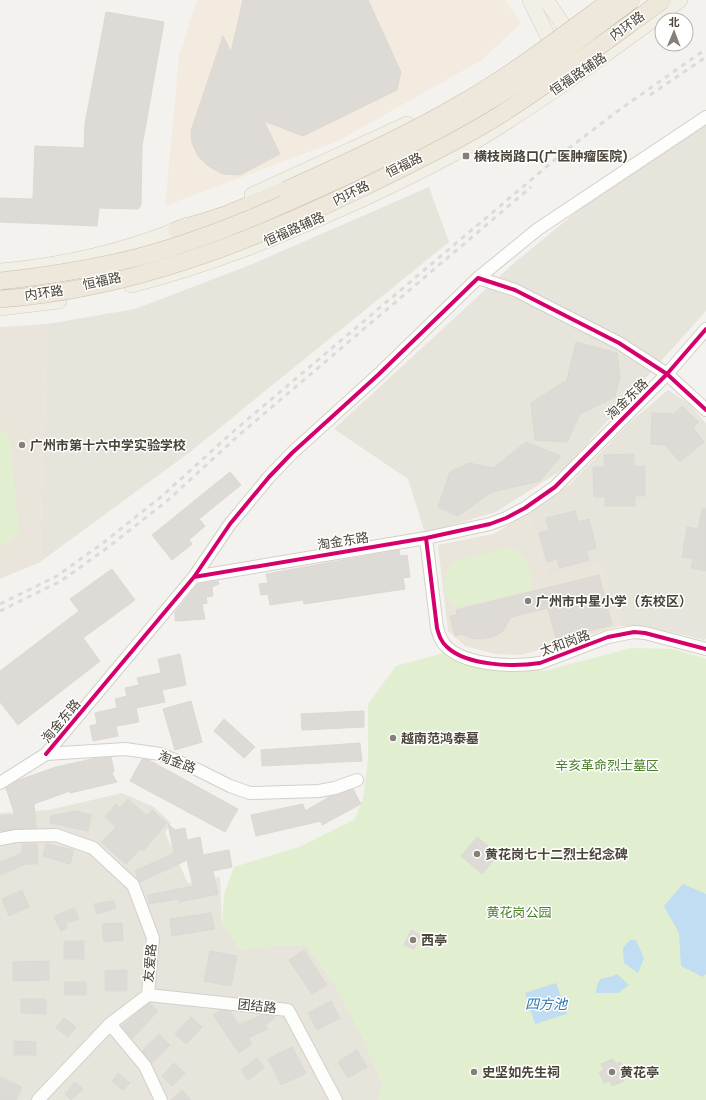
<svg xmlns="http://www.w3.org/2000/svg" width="706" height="1100" viewBox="0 0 706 1100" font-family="'DM Sans','Noto Sans SC',sans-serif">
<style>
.residential{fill:#e7e4dc}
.commercial{fill:#f3ebdf}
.education{fill:#eae5da}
.green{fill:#e1eecf}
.water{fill:#c0ddf1}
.building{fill:#dedbd6;stroke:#dcd9d4}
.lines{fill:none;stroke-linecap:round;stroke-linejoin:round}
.minor-casing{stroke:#d2d0cb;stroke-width:14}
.major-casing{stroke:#d6cebb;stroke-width:16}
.highway-casing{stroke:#ccbfa9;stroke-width:18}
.minor{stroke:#fdfdfc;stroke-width:12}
.major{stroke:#f2efe6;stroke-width:15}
.highway{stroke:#ede8db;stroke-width:17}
.rail{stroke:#dbdbda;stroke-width:3;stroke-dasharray:5 5;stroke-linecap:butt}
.highway-bridge-casing{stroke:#ccbfa9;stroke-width:18;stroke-linecap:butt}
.highway-bridge{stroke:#ede8db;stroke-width:17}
.cycleway-casing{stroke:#fff;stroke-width:6}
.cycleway{stroke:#d6006c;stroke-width:4}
.poi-dot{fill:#868178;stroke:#fff;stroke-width:1.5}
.labels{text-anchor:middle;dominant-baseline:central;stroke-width:3;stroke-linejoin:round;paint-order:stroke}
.street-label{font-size:13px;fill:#4b4439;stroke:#fff}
.poi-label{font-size:13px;font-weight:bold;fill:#4b4439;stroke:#fff;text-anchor:start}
.park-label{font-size:13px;fill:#4a7f2a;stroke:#fff}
.water-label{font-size:14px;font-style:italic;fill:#2e7ab2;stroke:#fff}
</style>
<rect width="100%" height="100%" fill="#f4f2ee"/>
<!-- residential -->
<path class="residential" d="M706,112V311L565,468L496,512L425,533L408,479L334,429L513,264L682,125Z
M429,187L449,242L190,452L40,562L47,324L135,309L250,265Z
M668,390L688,403L706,423V639L704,640L645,626H620L600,565L547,577L528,514L569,485L628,424Z
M122,793L154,807L171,823L165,833L188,883L220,877L222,924L277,946H307L334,983L363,1038L383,1085L378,1100H0V813L49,810Z"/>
<!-- commercial -->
<path class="commercial" d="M197,0H506L521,23L482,60L338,141L165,206L179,56Z"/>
<!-- education -->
<path class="education" d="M47,324L40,562L0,579V327Z
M528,514L547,577L600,565L620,626L521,655L495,654L465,646L448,631L438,545L493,534Z"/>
<!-- green -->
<path class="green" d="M0,428L10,437L19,531L13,540L2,546H0Z
M509,547C525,552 538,576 529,591L455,608C441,595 440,572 456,561Z
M631,648L673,649L706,659V1100H378L383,1085L363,1038L334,983L307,946H277L240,950L222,924L224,894L234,867L299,847L355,819L363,798L368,759V704L396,666L443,653L485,665L544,671Z"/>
<!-- water -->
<path class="water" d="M683,884L706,894V974L703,977L681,966L679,933L664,906Z
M630,940H636L644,958L638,973L624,963L623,948Z
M617,974L629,985L618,993H596C599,971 604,982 617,974Z
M556,983L567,1014L535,1024L525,993Z"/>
<!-- building -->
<path class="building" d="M243,0H368L401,72L397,90L303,136L264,121L280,154L240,175L223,174L213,169L207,165L198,156L192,143L191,131L223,36L231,52Z
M106,12L164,22L142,146L141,205L138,209L99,208L97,226L0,222V198L33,199L35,146L84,148L85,124Z
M576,342L617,353L620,377L615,397L580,414L567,442L535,440L531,403L567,380Z
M682,406L699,422L693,428L704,442L680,462L665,445L651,444L652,413L674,414Z
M526,442L561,456L540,481L492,492L458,516L438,507L450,472L469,463L493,468Z
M634,454V466H645V496H635V506H605V497H594L593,467H604V455Z
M230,472L241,485L199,519L205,526L189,540L192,544L172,560L152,535Z
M702,508L706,509V571L691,568L693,559L682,557L687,527L698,529Z
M575,511L578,522L589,519L596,548L586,551L589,560L560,568L557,559L547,562L539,533L549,530L546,518Z
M399,550L400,556L407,555L410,577L403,578L405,589L304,604L303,600L270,605L268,594L261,595L259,584L268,583L266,574Z
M112,569L135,600L83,638L100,661L18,725L0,702V671L79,611L70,599Z
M599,575L612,625L556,639L548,608L511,617L503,631L493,637L481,639L471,638L462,634L455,636L450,616L457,615L456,610Z
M218,581L219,584L212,587L213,596L206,597L207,603L202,604L205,619L175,621V612L198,584Z
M180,654L186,685L162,690L165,702L136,708L139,722L116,726L118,736L93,741L90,726L97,724L95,713L117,708L115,699L127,696L125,688L139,685L137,678L161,673L158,659Z
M191,701L202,742L175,750L163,709Z
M364,711V727L302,730L301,714Z
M224,719L255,747L244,758L214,731Z
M360,743L362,761L262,766L261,750Z
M111,757L114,771L112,774L117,782L70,793V791L34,804L36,828L0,831V816L15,815L6,788L19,780L56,767L92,759Z
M142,759L149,760L238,809L225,832L130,781Z
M353,789L361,804L322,825L321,821L256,836L251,815L303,804L305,811L331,796Z
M128,799L147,816L152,810L167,823L143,851L140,849L126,864L101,842L116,827L105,817L116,804L120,808Z
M75,811L91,815L88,831L50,823L51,816Z
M168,824L175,830L185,828L187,840L200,837L203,855L229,850L232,867L213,871L218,894L179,902L178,899L149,904L148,895L193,886L187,860L140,882L135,871L174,853Z
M477,837L498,855L482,874L461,856Z
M22,844H37L38,864H26L0,875V862L22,853Z
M46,844L74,850L70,864L43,856Z
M22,890L29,907L9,916L2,899Z
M114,901L116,908L97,914L94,904Z
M74,908L79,919L66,923L67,928L61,931L54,917Z
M211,913L214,929L172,936L170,919Z
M122,923L123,940L104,942L102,924Z
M411,930L421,935L414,949L404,945Z
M64,941H84V959H64Z
M304,950L327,985L312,994L289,960Z
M210,951L237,956L231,986L204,981Z
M49,961V980L13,981V962Z
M127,970V991H105V971Z
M64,982H86V995H65Z
M21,999H46V1014L21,1013Z
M331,1001L340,1018L317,1030L308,1013Z
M149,1003L158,1011L132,1039L122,1026Z
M220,1010L230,1011L239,1025L262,1015L274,1016L275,1018L265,1025L268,1029L248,1038L252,1044L239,1053L213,1015Z
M191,1017L202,1027L186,1044L175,1034Z
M64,1018L76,1027L68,1037L56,1028Z
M159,1034L170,1045L152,1063L142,1051Z
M14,1041L36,1042V1055H14Z
M292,1047L306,1073L281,1085L268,1059Z
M357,1050L367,1067L348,1078L338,1062Z
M257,1058L264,1068L248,1080L241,1070Z
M613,1059L616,1064L621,1062L626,1073L621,1075L624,1081L612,1086L609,1081L604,1083L599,1072L604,1070L601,1064Z
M174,1063L185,1073L172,1086L162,1076Z
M118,1073L130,1083L123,1090L112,1081Z
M0,1077L22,1087L16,1100H0Z
M75,1082L83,1089L71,1100L65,1094Z
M182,1090L191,1100H171Z"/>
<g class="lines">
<defs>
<path id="minor" d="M478,278L538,229L706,117
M426,538L437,628C439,635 441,642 447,647C467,666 514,667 540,663L608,637L634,632L645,633L706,649
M194,577L426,538L490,524L506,518L525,508L555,487L667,374L706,329
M46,754L194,577L230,524L269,477L292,453L378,375L478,278L515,290L619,343L667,374L706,410
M0,783L46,754L125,749L160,754L198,770L230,786L250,793L319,791L335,788L357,780
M0,839L16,836L56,835L93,848L133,885L153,938L148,995L110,1024L38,1100
M148,995L288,1010L336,1100
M110,1024L145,1066L161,1100"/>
<path id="major" d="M530,0L557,55
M546,0L575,42
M252,195L407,124
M0,271C61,266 131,250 187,225
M131,285C210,265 279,237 354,203C393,185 433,166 471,144C544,100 612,50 680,0
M0,308L59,301"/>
<path id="highway" d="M177,230L225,215L286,190"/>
</defs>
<!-- minor casing -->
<use href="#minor" class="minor-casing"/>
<!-- major casing -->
<use href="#major" class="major-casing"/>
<!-- highway casing -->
<use href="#highway" class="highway-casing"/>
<!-- minor -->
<use href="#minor" class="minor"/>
<!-- major -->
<use href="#major" class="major"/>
<!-- highway -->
<use href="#highway" class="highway"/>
<!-- rail -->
<path class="rail" d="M650,95L706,57
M0,604L57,576L103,543L162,496L235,430L564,152L619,110L706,49
M0,611L61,581L107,548L167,501L239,435L531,187"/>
<defs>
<path id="highway-bridge" d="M286,190C348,162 410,134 469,99C518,70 565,34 611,0
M0,281C46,276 91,269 135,258C209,239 279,207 348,175C398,151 447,127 494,98C542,68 587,34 632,0
M0,299C128,290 248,243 362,188C409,165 456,142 500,115C556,79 609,39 663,0"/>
</defs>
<!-- highway-bridge casing -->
<use href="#highway-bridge" class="highway-bridge-casing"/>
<!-- highway-bridge -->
<use href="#highway-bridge" class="highway-bridge"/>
<defs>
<path id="cycleway" d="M426,538L437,628C439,635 441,642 447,647C467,666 514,667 540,663L608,637L634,632L645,633L706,649
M194,577L426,538L490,524L506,518L525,508L555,487L667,374L706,329
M46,754L194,577L230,524L269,477L292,453L378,375L478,278L515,290L619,343L667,374L706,410"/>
</defs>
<!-- cycleway casing -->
<use href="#cycleway" class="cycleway-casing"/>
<!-- cycleway -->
<use href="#cycleway" class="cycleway"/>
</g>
<!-- markers -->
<g class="poi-dot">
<rect x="462" y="152" width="8" height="8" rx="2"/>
<circle cx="22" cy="445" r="4"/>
<circle cx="528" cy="601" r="4"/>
<circle cx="393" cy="738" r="4"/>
<circle cx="477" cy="854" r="4"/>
<circle cx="413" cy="940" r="4"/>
<circle cx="474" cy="1072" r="4"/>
<circle cx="612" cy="1072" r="4"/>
</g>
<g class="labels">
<!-- street labels -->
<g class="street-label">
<text transform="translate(627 26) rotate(-36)">内环路</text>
<text transform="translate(578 74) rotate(-34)">恒福路辅路</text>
<text transform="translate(404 165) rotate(-26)">恒福路</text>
<text transform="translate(351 193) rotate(-26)">内环路</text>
<text transform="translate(294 229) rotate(-24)">恒福路辅路</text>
<text transform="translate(102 281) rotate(-12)">恒福路</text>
<text transform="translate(44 293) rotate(-8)">内环路</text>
<text transform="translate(627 399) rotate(-44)">淘金东路</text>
<text transform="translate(343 541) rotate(-9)">淘金东路</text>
<text transform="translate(565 643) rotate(-20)">太和岗路</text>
<text transform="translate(61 721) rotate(-50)">淘金东路</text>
<text transform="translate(177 762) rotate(21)">淘金路</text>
<text transform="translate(150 963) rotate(-85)">友爱路</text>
<text transform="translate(257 1006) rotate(6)">团结路</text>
</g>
<!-- poi labels -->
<g class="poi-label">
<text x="474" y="156">横枝岗路口(广医肿瘤医院)</text>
<text x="30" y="445">广州市第十六中学实验学校</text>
<text x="536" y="601">广州市中星小学（东校区）</text>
<text x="401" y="738">越南范鸿泰墓</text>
<text x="485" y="854">黄花岗七十二烈士纪念碑</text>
<text x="421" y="940">西亭</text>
<text x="482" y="1072">史坚如先生祠</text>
<text x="620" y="1072">黄花亭</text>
</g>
<!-- park labels -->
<g class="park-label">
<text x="607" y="765">辛亥革命烈士墓区</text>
<text x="519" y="912">黄花岗公园</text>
</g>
<!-- water labels -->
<g class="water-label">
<text x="546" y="1004">四方池</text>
</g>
</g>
<!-- north arrow -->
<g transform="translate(674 32) rotate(1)"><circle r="19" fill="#ffffff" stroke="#b7b4b0"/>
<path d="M0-3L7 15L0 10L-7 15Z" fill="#868178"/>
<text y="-6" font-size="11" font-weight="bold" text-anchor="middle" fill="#4b4439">北</text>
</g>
</svg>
